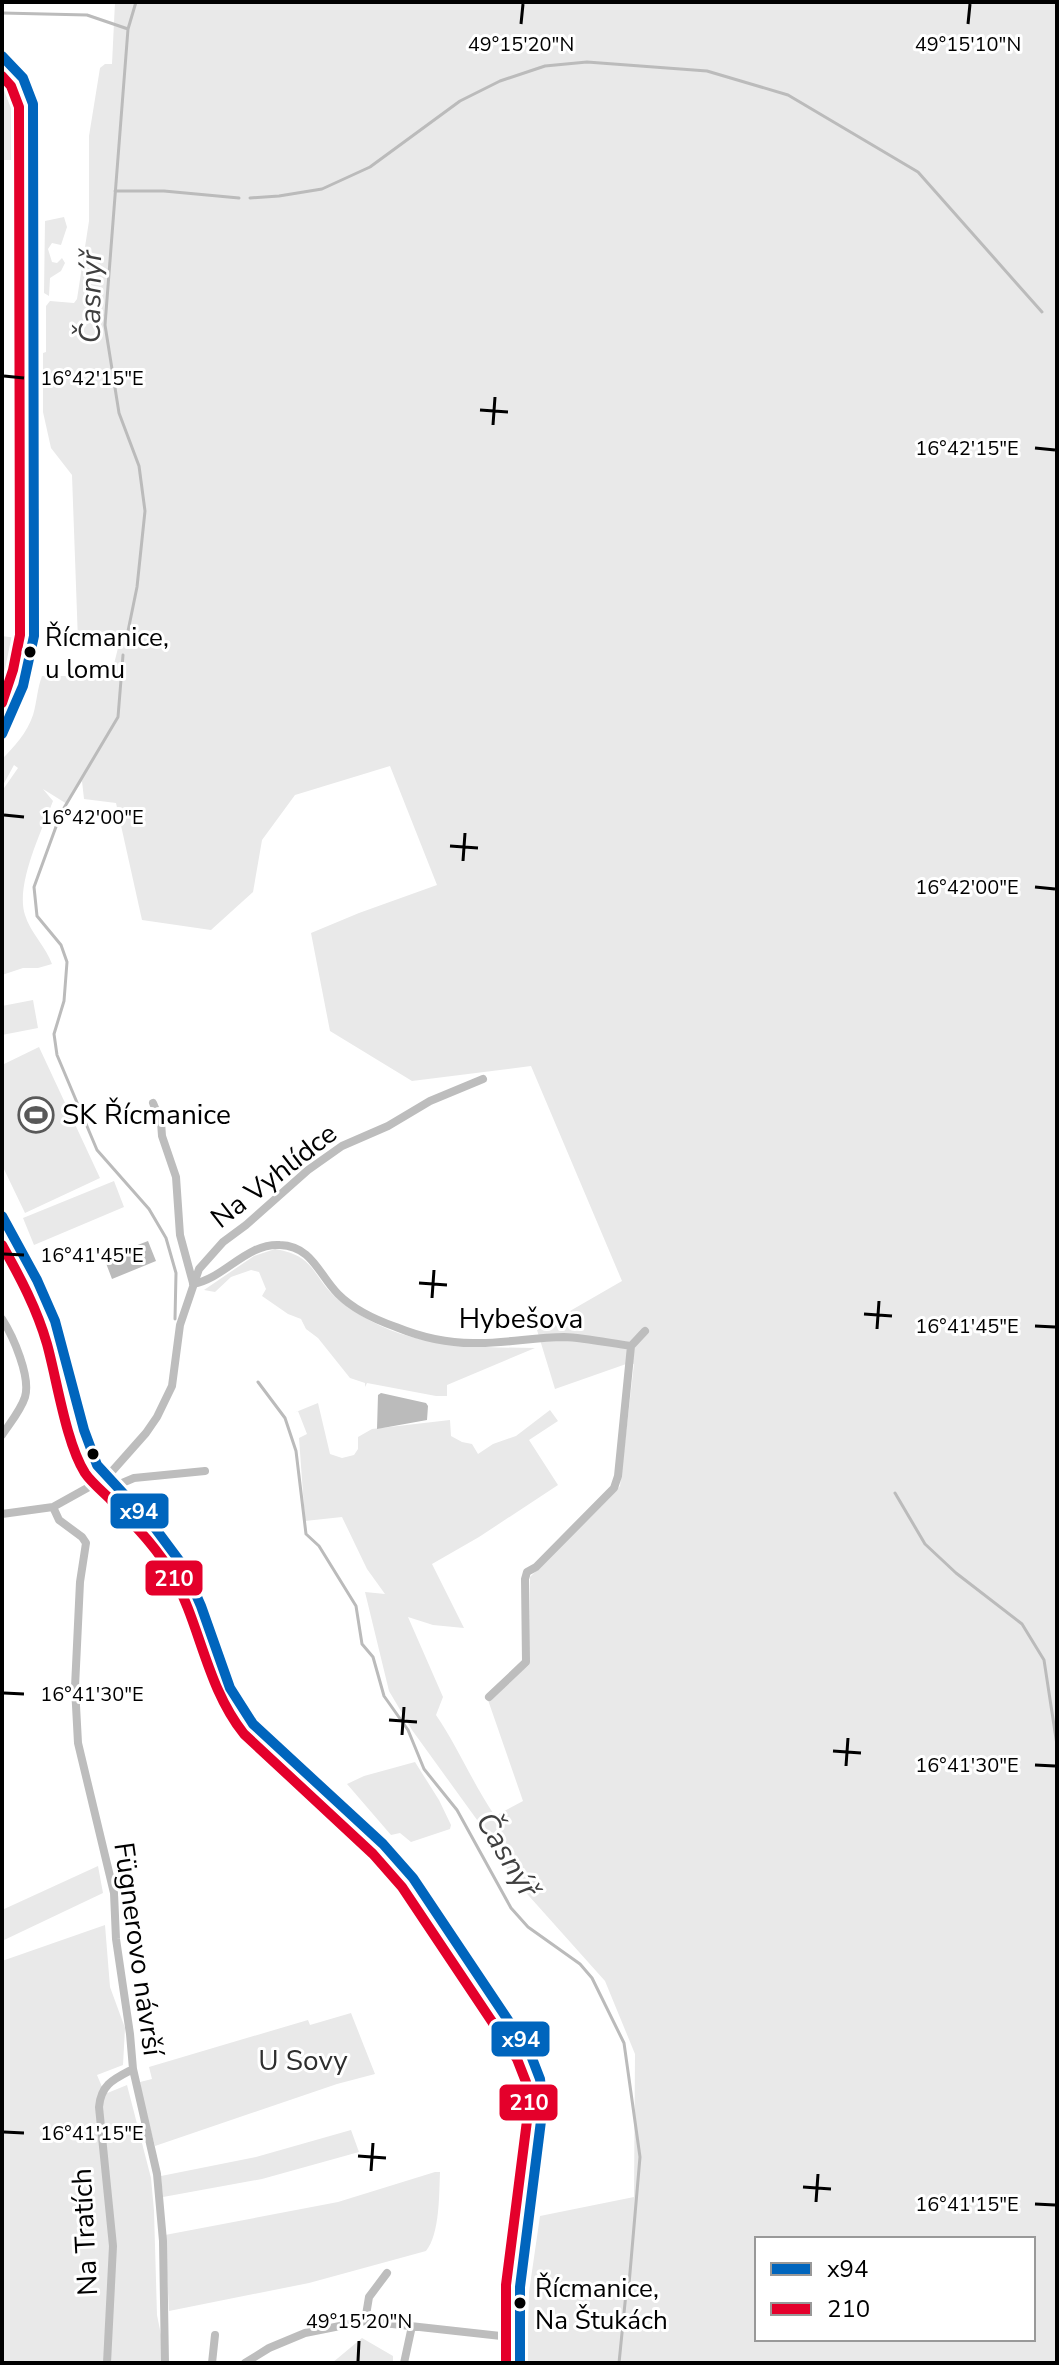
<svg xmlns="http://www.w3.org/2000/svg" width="1059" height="2365" viewBox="0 0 1059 2365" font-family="'Nunito Sans',sans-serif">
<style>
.green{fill:#e9e9e9;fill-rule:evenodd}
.water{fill:#bbb}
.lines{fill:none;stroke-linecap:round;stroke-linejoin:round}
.stream{stroke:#bbb;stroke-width:3}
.minor{stroke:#bdbdbd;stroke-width:8}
.secondary{stroke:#c0c0c0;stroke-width:11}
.bus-1-casing{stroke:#fff;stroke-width:16}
.bus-2-casing{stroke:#fff;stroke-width:16}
.bus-1{stroke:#0065bd;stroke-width:10}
.bus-2{stroke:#e4002b;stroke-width:10}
.ticks{fill:none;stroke:#000;stroke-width:3}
.bus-dot{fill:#000;stroke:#fff;stroke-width:3}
.labels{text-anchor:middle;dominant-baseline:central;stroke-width:6;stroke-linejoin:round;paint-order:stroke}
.bus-label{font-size:26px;fill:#000;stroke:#fff;text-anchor:start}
.poi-label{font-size:28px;fill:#000;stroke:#fff;text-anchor:start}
.street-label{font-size:28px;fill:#000;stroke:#fff}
.park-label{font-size:28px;fill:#2e2e2e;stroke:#fff}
.water-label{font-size:30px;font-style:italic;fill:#3f3f3f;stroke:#fff}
.ticks-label{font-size:20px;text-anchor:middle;fill:#000;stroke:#fff;stroke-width:6;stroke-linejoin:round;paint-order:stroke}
.line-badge{stroke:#fff;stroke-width:3}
.badge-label{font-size:22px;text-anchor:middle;font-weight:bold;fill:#fff}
</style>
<rect width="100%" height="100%" fill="#fff"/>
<!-- green -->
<path class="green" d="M115,2H1057V2363H527L529,2292L540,2216L634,2197L635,2054L605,1981L512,1877L480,1824L412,1730L389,1691L365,1592L385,1594L367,1569L342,1517L305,1521L299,1438L307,1434L298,1411L291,1414L318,1403L330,1454L342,1458L354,1455L358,1449V1437L372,1429L450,1420L451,1436L462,1442L472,1444L478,1454L493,1444L516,1436L550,1410L558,1421L529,1440L558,1485L479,1537L432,1564L464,1628L433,1625L408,1617L443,1697L436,1715C458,1747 473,1784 495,1816L523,1801L488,1700L529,1665L530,1577L620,1486L634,1364L629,1363L555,1389L537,1330L622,1281L531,1066L412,1081L330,1031L311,933L359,913L437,885L390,766L295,795L262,840L253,892L211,930L142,920L116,803L84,799L82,781L67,804L43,789L53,801C42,830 15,885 25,915C30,932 46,947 52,964L38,968H23L2,975V791L18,768L14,765L2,787V759C14,747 27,733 33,715C37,702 37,689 42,676H84L110,680L118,648L78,641L72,475L51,448L43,412V353L46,352V306L50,301L74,303L77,299L89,221V136L100,68L105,64H112ZM757,2239H1033V2339H757Z
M2,69L17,84L24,110L23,160H2Z
M64,217L67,227L61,245L52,243L48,249L52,262L57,263L62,258L65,263L61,271L50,278L49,296L44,293L45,221Z
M2,636L23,639C23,659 21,683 2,693Z
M33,1000L38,1028L2,1035V1006Z
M39,1047L100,1178L25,1213L2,1165V1065Z
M114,1181L124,1207L34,1245L23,1218Z
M275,1249C318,1256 311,1278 340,1301C399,1348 464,1347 535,1348L447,1385V1396H436L367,1383L365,1387V1383L350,1378L318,1338L306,1329L301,1319L288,1314L262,1296L266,1289L259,1272L251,1270L231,1277L215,1292L204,1290L254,1256Z
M415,1762L439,1800L451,1825L450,1829L411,1842L400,1833L391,1835L347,1784L364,1776Z
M98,1866L103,1893L2,1941V1910Z
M105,1925L110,1987L125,2028L123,2065L97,2075L105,2094L127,2085L151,2178L154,2211L157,2315L162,2340V2363H2V1961Z
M351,2013L375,2074L337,2084L155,2146L144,2106L140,2082L152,2079L149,2067L308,2020L310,2025Z
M351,2130L359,2152L262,2179L163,2197L161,2176L256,2157Z
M435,2172H440C439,2194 440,2234 426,2251L309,2283L169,2311L165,2235L338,2202Z
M362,2338L393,2356V2363H332Z"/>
<!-- water -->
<path class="water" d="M148,1241L156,1261L112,1279L104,1258Z
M381,1393L426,1403L428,1406L427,1420L377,1429L378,1395Z"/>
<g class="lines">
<!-- stream -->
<path class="stream" d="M2,13L87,15L128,29
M115,191H164L239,198
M250,198L279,196L322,189L370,167L460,101L500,81L545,66L587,62L707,71L788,95L918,172L1042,312
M127,636L137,587L145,511L139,466L119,413L105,325L128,29L136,2
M123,655L118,717L61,813L34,887L37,916L61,945L67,962L64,1001L54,1034L57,1055L97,1150L149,1209L166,1238L176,1273L175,1319
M258,1382L285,1418L296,1451L306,1534L319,1546L356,1606L362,1644L373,1657L384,1696L408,1730L424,1769L457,1810L511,1908L528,1927L580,1964L592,1978L624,2043L640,2157L629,2284L626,2293L619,2363
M895,1493L925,1544L956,1573L1022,1624L1044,1660L1057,1745"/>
<!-- minor -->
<path class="minor" d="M153,1103L161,1122L162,1136L176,1177L180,1235L193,1283
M193,1284C225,1278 246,1243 280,1245C312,1246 319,1275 338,1294C353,1309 376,1320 396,1327C423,1338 450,1344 479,1343C508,1343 536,1337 564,1337C586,1338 609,1343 631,1346L645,1331
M2,1319C13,1336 31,1377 25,1397C21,1410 10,1423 2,1435
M115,1486L134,1478L205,1471
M53,1507L59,1520L82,1537L86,1543L80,1582L75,1687L78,1743L114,1893L116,1939L130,2034L133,2069L157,2174L163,2241L165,2363
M2,1514L53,1507L107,1477L146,1433L157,1417L172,1386L180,1325L199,1269L223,1242L246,1225L308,1170L342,1146L388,1126L430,1101L483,1079
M489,1697L526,1662L525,1579L527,1572L536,1567L614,1488L618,1476L631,1346
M365,2321L369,2297L387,2273
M107,2363L113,2246L99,2107C101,2084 114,2079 133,2069
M212,2363L215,2335
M245,2363L269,2348L305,2333L365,2321L519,2338
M404,2363L412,2326"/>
<!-- secondary -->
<path class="secondary" d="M2,56L23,78L33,104L34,636C29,670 20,704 2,734
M2,1216C20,1250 42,1284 55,1321C70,1368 77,1420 97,1465C124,1496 164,1532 184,1567C211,1617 216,1679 253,1724L383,1844L413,1878L530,2053L540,2079L543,2105L520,2287V2363"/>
<defs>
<path id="bus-1" d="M2,56L23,78L33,104L34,636L23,686L2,734
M2,1216L37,1280L55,1321L84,1430L97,1465L155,1528L184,1567L201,1606L230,1688L253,1724L383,1844L413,1878L530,2053L540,2079L543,2105L520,2287V2363"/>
<path id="bus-2" d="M2,76L11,86L19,107L20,635L13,670L2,703
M2,1245C20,1277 37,1309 47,1344C57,1380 66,1443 85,1473C91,1482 102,1491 110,1499C132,1523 156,1546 172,1574C201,1626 206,1686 244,1734L373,1854L402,1887L517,2059L526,2082L529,2105L506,2285V2363"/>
</defs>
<!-- bus-1 casing -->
<use href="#bus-1" class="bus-1-casing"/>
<!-- bus-2 casing -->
<use href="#bus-2" class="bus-2-casing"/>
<!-- bus-1 -->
<use href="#bus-1" class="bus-1"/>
<!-- bus-2 -->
<use href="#bus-2" class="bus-2"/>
</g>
<!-- ticks -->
<path class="ticks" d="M521,24L523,4M968,24L970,4M4,376L24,378M480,410L508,412M493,425L495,397M1035,448L1055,450M4,815L24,817M450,846L478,848M463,861L465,833M1035,887L1055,889M4,1254L24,1255M419,1283L447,1285M432,1298L434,1270M864,1314L892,1316M1035,1326L1055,1327M877,1329L879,1301M4,1693L24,1694M389,1720L417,1722M402,1735L404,1707M833,1751L861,1753M1035,1765L1055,1766M846,1766L848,1738M4,2132L24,2133M358,2156L386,2158M371,2171L373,2143M803,2187L831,2189M816,2202L818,2174M1035,2204L1055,2205M358,2361L359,2341"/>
<!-- icons -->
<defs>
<symbol id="stadium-ring" viewBox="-11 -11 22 22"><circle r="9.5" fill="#fff" stroke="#595959" stroke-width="1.5"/><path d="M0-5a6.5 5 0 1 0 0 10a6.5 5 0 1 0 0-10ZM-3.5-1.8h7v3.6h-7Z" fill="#595959"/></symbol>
</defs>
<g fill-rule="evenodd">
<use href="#stadium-ring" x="16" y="1095" width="40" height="40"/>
</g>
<!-- markers -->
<g class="bus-dot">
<circle cx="30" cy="652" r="7"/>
<circle cx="93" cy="1454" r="7"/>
<circle cx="520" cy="2303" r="7"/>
</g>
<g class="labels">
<!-- bus labels -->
<g class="bus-label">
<text x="45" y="637">Řícmanice,<tspan x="45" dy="32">u lomu</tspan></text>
<text x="535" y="2288">Řícmanice,<tspan x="535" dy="32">Na Štukách</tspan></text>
</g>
<!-- poi labels -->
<g class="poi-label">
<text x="62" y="1115">SK Řícmanice</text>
</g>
<!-- street labels -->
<g class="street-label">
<text transform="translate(274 1176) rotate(-38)">Na Vyhlídce</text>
<text x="521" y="1319">Hybešova</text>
<text transform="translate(138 1949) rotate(82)">Fügnerovo návrší</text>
<text transform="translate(85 2232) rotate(-93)">Na Tratích</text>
</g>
<!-- park labels -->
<g class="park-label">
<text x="303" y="2061">U Sovy</text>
</g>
<!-- water labels -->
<g class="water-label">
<text transform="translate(91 297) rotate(-89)">Časnýř</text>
<text transform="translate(507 1855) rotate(59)">Časnýř</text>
</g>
</g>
<g class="ticks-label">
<text x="521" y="51">49°15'20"N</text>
<text x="968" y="51">49°15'10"N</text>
<text x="92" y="385">16°42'15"E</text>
<text x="967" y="455">16°42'15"E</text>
<text x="92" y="824">16°42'00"E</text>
<text x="967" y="894">16°42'00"E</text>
<text x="92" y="1262">16°41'45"E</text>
<text x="967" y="1333">16°41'45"E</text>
<text x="92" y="1701">16°41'30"E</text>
<text x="967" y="1772">16°41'30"E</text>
<text x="92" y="2140">16°41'15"E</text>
<text x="967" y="2211">16°41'15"E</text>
<text x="359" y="2328">49°15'20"N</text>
</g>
<g class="line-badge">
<rect x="109" y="1492" width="61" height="38" rx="8" fill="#0065bd"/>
<rect x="144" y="1559" width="60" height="38" rx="8" fill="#e4002b"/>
<rect x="490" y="2020" width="61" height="38" rx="8" fill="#0065bd"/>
<rect x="498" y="2083" width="61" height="39" rx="8" fill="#e4002b"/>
</g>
<g class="badge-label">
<text x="139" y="1519">x94</text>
<text x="174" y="1586">210</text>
<text x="521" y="2047">x94</text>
<text x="529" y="2110">210</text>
</g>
<!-- border -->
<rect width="1059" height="2365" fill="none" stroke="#000000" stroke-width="8"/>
<!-- legend -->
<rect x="755" y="2237" width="280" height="104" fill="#ffffff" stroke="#999999" stroke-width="2"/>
<rect x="771" y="2263" width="40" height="12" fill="#0065bd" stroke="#999999" stroke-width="2"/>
<text x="827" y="2277" font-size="24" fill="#000000">x94</text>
<rect x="771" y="2303" width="40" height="12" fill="#e4002b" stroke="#999999" stroke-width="2"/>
<text x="827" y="2317" font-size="24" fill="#000000">210</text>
</svg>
